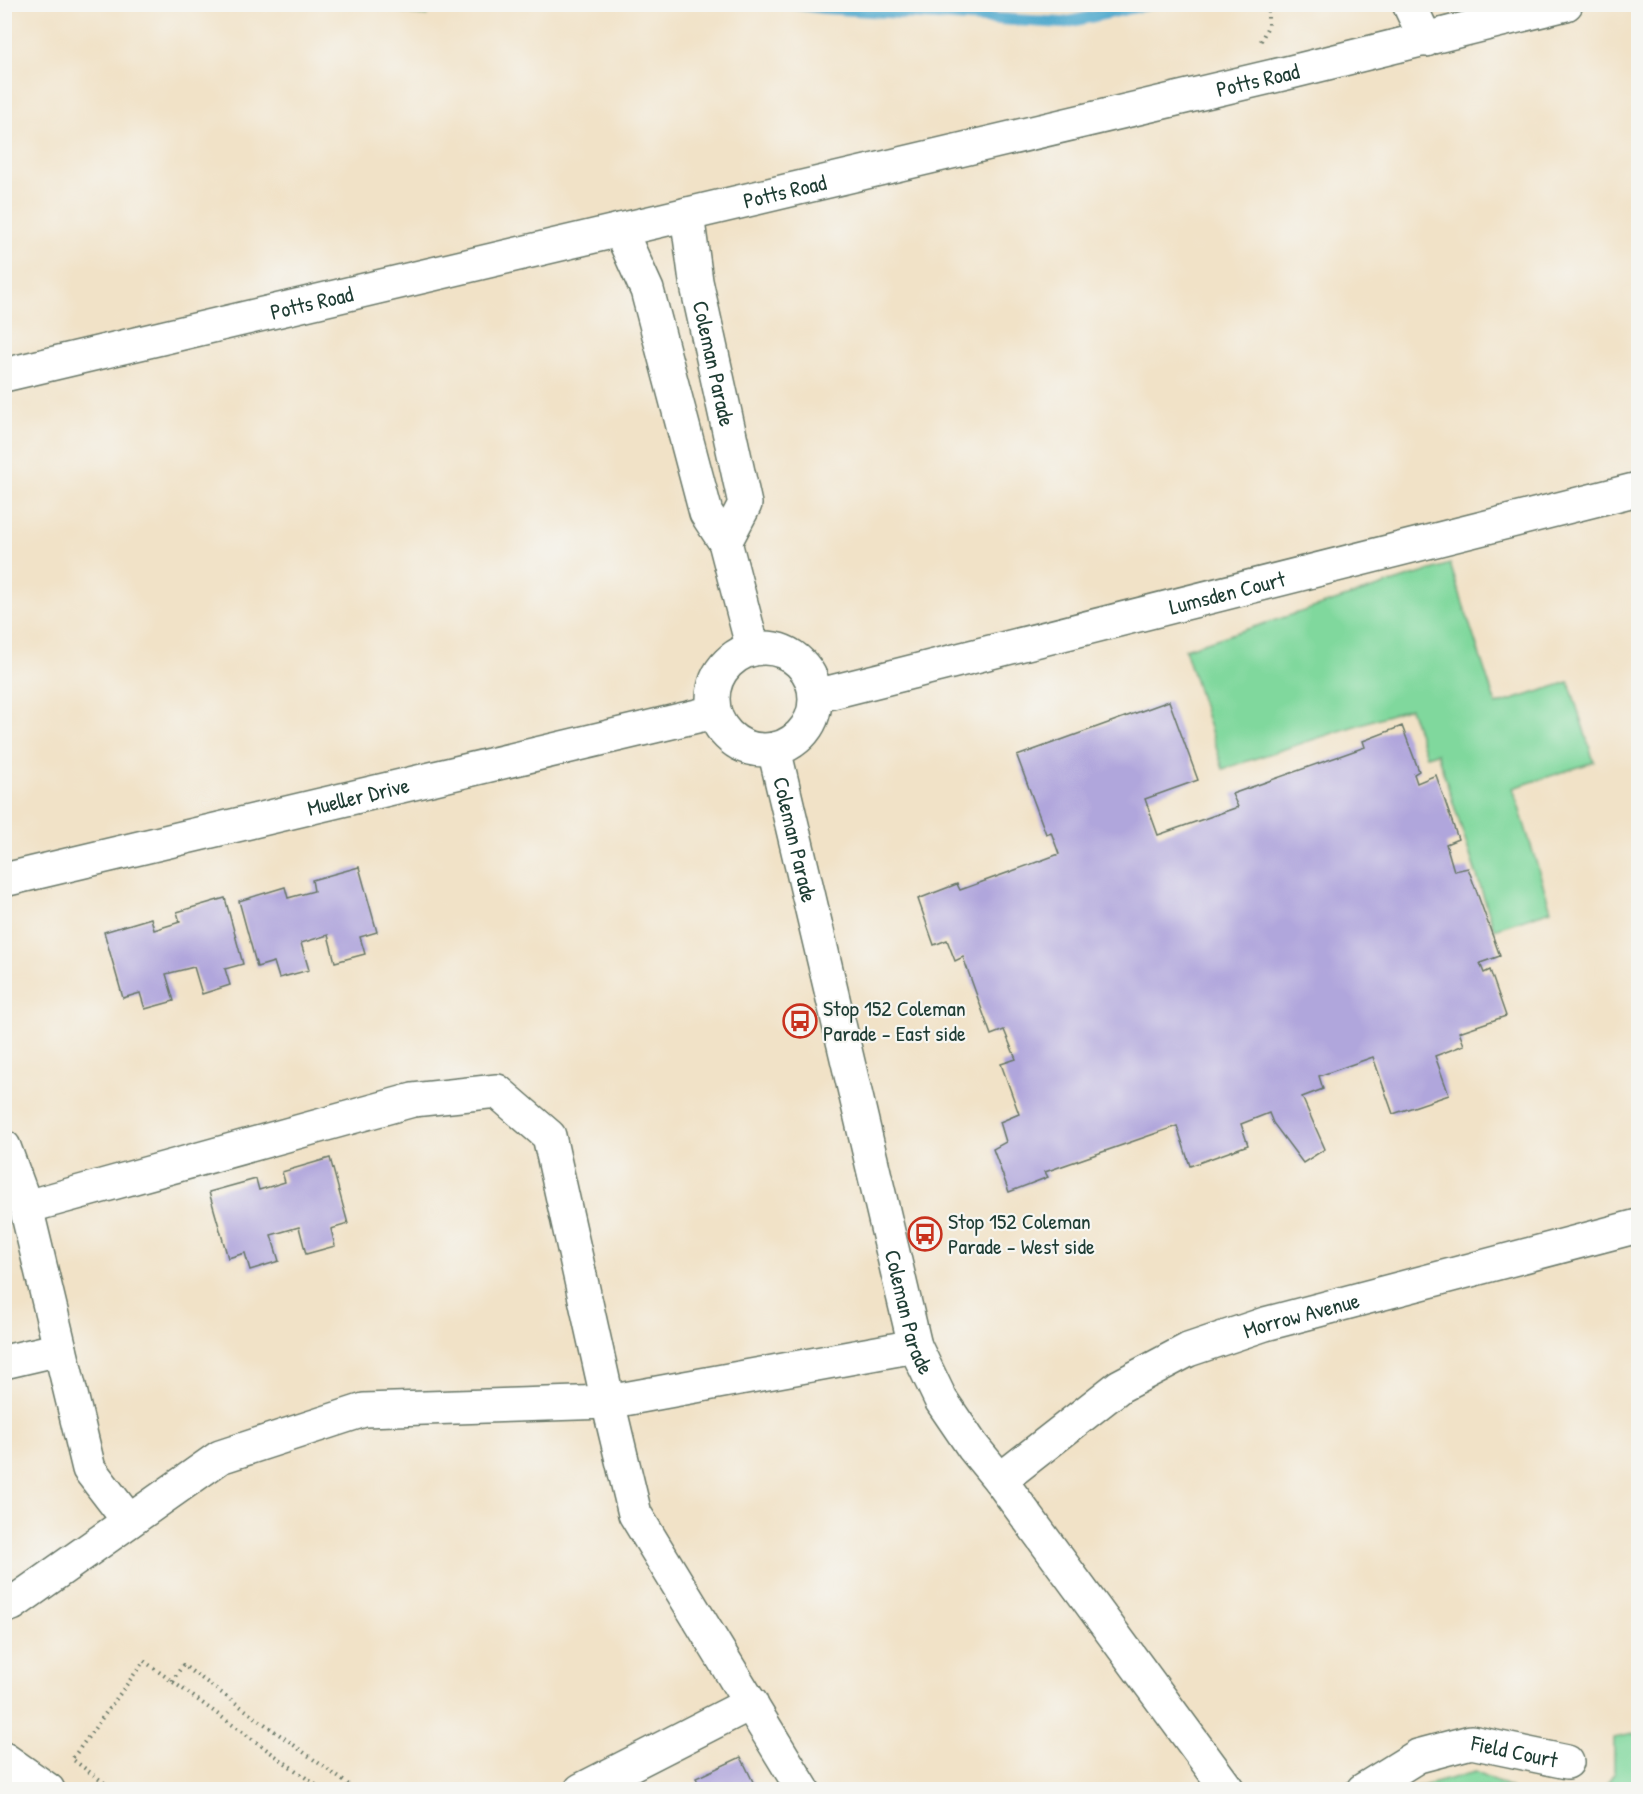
<svg xmlns="http://www.w3.org/2000/svg" width="1643" height="1794" viewBox="0 0 1643 1794" font-family="'Patrick Hand',sans-serif">
<style>
.green{fill:#80d89d;stroke:#508a68;stroke-width:1.5}
.lines{fill:none;stroke-linecap:round;stroke-linejoin:round}
.stream{stroke:#4ea8cc;stroke-width:12}
.building{fill:#b0a6dc}
.minor-casing{stroke:#687767;stroke-width:36}
.path{stroke:#687767;stroke-width:4;stroke-dasharray:1.5 4.5;stroke-linecap:butt}
.minor{stroke:#fff;stroke-width:33}
.labels{text-anchor:middle;dominant-baseline:central;stroke-width:4.5;stroke-linejoin:round;paint-order:stroke}
.street-label{font-size:22px;fill:#1f3d34;stroke:#f6f6f2}
.poi-label{font-size:22px;fill:#1f3d34;stroke:#f6f6f2;text-anchor:start}
</style>
<rect width="100%" height="100%" fill="#f6f6f2"/>
<filter id="ink" filterUnits="userSpaceOnUse"><feTurbulence type="fractalNoise" baseFrequency=".0167" numOctaves="2"/><feDisplacementMap in="SourceGraphic" scale="12" xChannelSelector="R" yChannelSelector="G"/><feConvolveMatrix kernelMatrix="1 2 1 2 8 2 1 2 1" color-interpolation-filters="sRGB"/></filter>
<filter id="wash" filterUnits="userSpaceOnUse"><feTurbulence type="fractalNoise" baseFrequency=".008" numOctaves="4" result="noise"/><feDisplacementMap in="SourceGraphic" scale="24" xChannelSelector="R" yChannelSelector="G"/><feGaussianBlur stdDeviation="1.35" result="paint"/><feColorMatrix in="noise" values="0 0 0 0 0 0 0 0 0 0 0 0 0 0 0 0 0 1.4 0 .05"/><feComposite in="paint" operator="in"/></filter>
<g filter="url(#wash)">
<rect width="100%" height="100%" fill="#f1e2c7"/>
<!-- green -->
<path class="green" d="M355,5L430,4V5L427,16Z
M1450,564L1496,705L1569,682L1594,762L1513,788L1551,910L1494,929L1437,753L1426,756L1410,708L1223,769L1185,649Z
M1638,1733V1789H1603L1614,1773V1738Z
M1475,1772L1512,1789H1415L1419,1787Z"/>
<g class="lines">
<!-- stream -->
<path class="stream" d="M795,4L823,8L1063,23L1150,4"/>
</g>
<g id="blocks">
<!-- building -->
<path class="building" d="M1169,701L1198,780L1145,799L1158,835L1238,807L1232,794L1365,747L1363,741L1402,726L1419,771L1414,774L1417,783L1436,775L1458,839L1446,844L1454,871L1468,868L1500,956L1480,963L1484,973L1490,970L1506,1016L1459,1032L1464,1045L1435,1056L1449,1095L1393,1114L1373,1057L1319,1076L1323,1089L1302,1097L1325,1149L1303,1163L1273,1123L1269,1113L1241,1124L1248,1145L1190,1166L1177,1126L1045,1172L1048,1177L1009,1192L993,1149L1006,1142L1000,1122L1019,1114L1001,1064L1016,1059L1004,1030L991,1035L963,957L955,961L947,940L934,945L918,899L957,884L960,890L1059,854L1051,832L1046,834L1017,756Z
M359,867L377,932L360,937L365,954L335,962L328,935L301,943L309,970L279,978L274,962L257,967L239,901L285,887L288,898L314,891L312,880Z
M225,898L243,964L225,969L230,985L202,994L194,967L166,974L174,1001L145,1009L140,993L123,998L104,932L151,918L154,930L180,922L177,912Z
M330,1158L348,1224L331,1229L335,1246L306,1254L299,1227L271,1235L279,1261L250,1270L245,1253L228,1258L209,1192L256,1179L259,1190L285,1182L282,1172Z
M741,1757L757,1790H697L701,1788L696,1778Z"/>
</g>
</g>
<g filter="url(#ink)">
<use href="#blocks" fill-opacity="0" stroke="#687767" stroke-width="1.5"/>
<g class="lines">
<defs>
<g id="minor">
<path d="M1409,4L1426,40"/>
<path id="s1" d="M687,214L696,281L745,504L725,542"/>
<path d="M620,230L647,290L706,513L725,542L753,649"/>
<path id="s2" d="M4,375L1291,72L1566,4"/>
<circle cx="764" cy="699" r="51"/>
<path id="s3" d="M816,696L1638,489"/>
<path id="s4" d="M774,749L915,1346L941,1400L973,1447L1000,1480L1228,1790"/>
<path id="s5" d="M4,880L714,712"/>
<path d="M4,1147L26,1207L89,1469L129,1521"/>
<path d="M26,1207L413,1100L497,1091L549,1136L608,1402L635,1514L803,1790"/>
<path d="M4,1362L60,1349"/>
<path id="s6" d="M1000,1480L1120,1386L1188,1350L1265,1324L1638,1226"/>
<path d="M4,1607L12,1604L220,1457L364,1410L608,1402L915,1346"/>
<path d="M4,1759L48,1790"/>
<path d="M581,1790L751,1703"/>
<path id="s7" d="M1363,1790L1418,1756L1471,1742L1567,1762"/>
</g>
</defs>
<!-- minor casing -->
<use href="#minor" class="minor-casing"/>
<!-- path -->
<path class="path" d="M1261,41L1268,26V4
M172,1681L183,1665L356,1790
M114,1790L72,1759L144,1661L320,1788L319,1790"/>
<!-- minor -->
<use href="#minor" class="minor"/>
</g>
</g>
<!-- icons -->
<defs>
<symbol id="bus-ring" viewBox="-11 -11 22 22"><circle r="9.5" fill="#f6f6f2" stroke="#c8321e" stroke-width="1.5"/><path d="M-5-6H5V4H4V6H2V4H-2V6H-4V4H-5ZM-3.5-4V0h7V-4ZM-3.5 1.2v1.5H-2V1.2ZM2 1.2v1.5H3.5V1.2Z" fill="#c8321e"/></symbol>
</defs>
<g fill-rule="evenodd">
<use href="#bus-ring" x="781" y="1002" width="38" height="38"/>
<use href="#bus-ring" x="906" y="1215" width="38" height="38"/>
</g>
<g class="labels">
<!-- street labels -->
<g class="street-label">
<text stroke="none"><textPath href="#s2" startOffset="1288">Potts Road</textPath></text>
<text stroke="none"><textPath href="#s2" startOffset="802">Potts Road</textPath></text>
<text stroke="none"><textPath href="#s2" startOffset="316">Potts Road</textPath></text>
<text stroke="none"><textPath href="#s1" startOffset="152">Coleman Parade</textPath></text>
<text stroke="none"><textPath href="#s3" startOffset="424">Lumsden Court</textPath></text>
<text stroke="none"><textPath href="#s5" startOffset="364">Mueller Drive</textPath></text>
<text stroke="none"><textPath href="#s4" startOffset="93">Coleman Parade</textPath></text>
<text stroke="none"><textPath href="#s4" startOffset="579">Coleman Parade</textPath></text>
<text stroke="none"><textPath href="#s6" startOffset="348">Morrow Avenue</textPath></text>
<text stroke="none"><textPath href="#s7" startOffset="164">Field Court</textPath></text>
</g>
<!-- poi labels -->
<g class="poi-label">
<text x="823" y="1008">Stop 152 Coleman<tspan x="823" dy="25">Parade - East side</tspan></text>
<text x="948" y="1221">Stop 152 Coleman<tspan x="948" dy="25">Parade - West side</tspan></text>
</g>
</g>
<!-- margin -->
<rect width="1643" height="1794" fill="none" stroke="#f6f6f2" stroke-width="24"/>
</svg>
